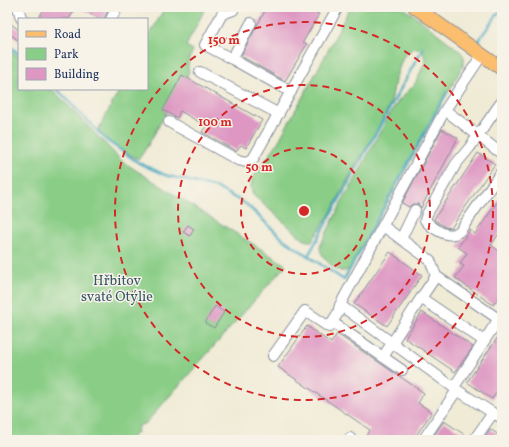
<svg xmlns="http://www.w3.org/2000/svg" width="509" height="447" viewBox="0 0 509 447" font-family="Vollkorn,serif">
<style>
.green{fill:#89cd86;stroke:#527e72}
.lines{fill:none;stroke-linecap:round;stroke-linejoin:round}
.stream{stroke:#43a9c3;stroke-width:2.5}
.building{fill:#de97c3}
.minor-casing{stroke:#868d9a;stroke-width:12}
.major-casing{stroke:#868d9a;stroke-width:15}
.minor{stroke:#fff;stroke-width:10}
.major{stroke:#fbbd6e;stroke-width:13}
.ring{fill:none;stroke:#d62828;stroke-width:2;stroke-dasharray:7 5}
.labels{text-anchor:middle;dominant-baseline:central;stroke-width:3;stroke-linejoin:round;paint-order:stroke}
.park-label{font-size:14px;fill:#365668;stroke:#f7f3e8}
.centre{fill:#d62828;stroke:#f7f3e8;stroke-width:2}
.ring-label{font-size:12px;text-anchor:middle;font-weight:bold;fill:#d62828;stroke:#f7f3e8;stroke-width:3;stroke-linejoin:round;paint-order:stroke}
</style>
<rect width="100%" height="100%" fill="#f7f3e8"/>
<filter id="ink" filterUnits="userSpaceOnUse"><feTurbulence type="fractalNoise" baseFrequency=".025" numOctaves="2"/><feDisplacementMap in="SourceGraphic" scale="8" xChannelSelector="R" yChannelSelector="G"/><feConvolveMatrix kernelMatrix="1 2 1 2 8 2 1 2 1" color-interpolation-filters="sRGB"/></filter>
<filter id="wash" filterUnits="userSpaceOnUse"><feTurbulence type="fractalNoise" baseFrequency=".012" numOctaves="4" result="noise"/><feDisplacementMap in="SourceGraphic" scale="16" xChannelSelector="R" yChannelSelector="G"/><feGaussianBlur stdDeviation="0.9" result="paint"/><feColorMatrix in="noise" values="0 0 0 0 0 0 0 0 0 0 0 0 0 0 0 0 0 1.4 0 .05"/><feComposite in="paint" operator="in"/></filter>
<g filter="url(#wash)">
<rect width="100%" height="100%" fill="#f0ebd5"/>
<!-- green -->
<path class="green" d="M165,7H206L186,46L193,50C190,58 186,63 189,72L148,145L139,159C123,152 109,144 98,130L120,89H147V40Z
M350,7H402L414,15L461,52C465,57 465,60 463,66C424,133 390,202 350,269C347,270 344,272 341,271C334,270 320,256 320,248C320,246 321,244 322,242L345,196L355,180L364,162L388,117L399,100L415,84L425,62L424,55L422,50L413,48L403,57L395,80L391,102L380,126L357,163L330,214L312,241H307L303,239L253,195L251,187L252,179L277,144L331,45Z
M7,48L19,57V89H52L123,162L286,265L144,425L143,424L138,426L137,432L130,440H7Z"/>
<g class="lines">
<!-- stream -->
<path class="stream" d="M7,44L19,54
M475,45L502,8
M57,89L106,140L139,163L165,175L217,188L246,204L283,239L344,280L447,92
M308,256L423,48"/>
</g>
<g id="blocks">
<!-- building -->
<path class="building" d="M45,7H76L69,19H38Z
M78,7H110L104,19H100Z
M267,7H317L314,12L319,14L303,42L307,44L285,81L241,56Z
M7,21L19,30V41L7,32Z
M182,75L262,120L246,148L241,145L236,151L202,132L206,126L180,111L177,118L163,110Z
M442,129L458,138L421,208L418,204H412L409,207L402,203Z
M478,153L495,164L451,228L445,227L434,219Z
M502,195V230L491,245L502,253V293L493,305L455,278L464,266L460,264L467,253L458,247L470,230L475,234Z
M188,225L194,229L190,236L183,232Z
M390,252L422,275L387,326L354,304Z
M215,306L224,312L214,328L205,323Z
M422,312L473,347L455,372L405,338Z
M307,326L331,343L337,334L424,393L418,403L432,412L413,440H363L370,430L278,367Z
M502,331V384L492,399L467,382Z
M444,421L468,437V440H438L433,437Z
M490,429L502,437V440H483Z"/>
</g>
</g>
<g filter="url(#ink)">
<use href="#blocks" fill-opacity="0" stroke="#868d9a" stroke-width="1"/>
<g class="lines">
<defs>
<path id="minor" d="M18,7L21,18L23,19
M233,7V10L222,14L205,45L232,59L291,92
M111,19L117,7
M232,59L251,23
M200,72L279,114
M500,104L470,147L456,164L427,214L425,220C431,227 445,237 454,234C456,234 458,232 460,231L502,171
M445,110L502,154
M169,122L238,160L246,162L253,159L338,7
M383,226L430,260L436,276L500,320
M401,239L415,210
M436,276L421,298L484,341
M340,305L457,390L423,440
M332,322L402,370
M273,356L305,311L329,327L338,313L340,305L445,110L482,55
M383,357L421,298
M454,387L496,323L502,320
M457,390L493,413L474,440
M493,413L502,418
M349,440L350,438"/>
<path id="major" d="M415,7L502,69"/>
</defs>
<!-- minor casing -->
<use href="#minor" class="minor-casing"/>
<!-- major casing -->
<use href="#major" class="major-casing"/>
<!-- minor -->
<use href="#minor" class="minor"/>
<!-- major -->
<use href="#major" class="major"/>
</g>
</g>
<!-- distance rings -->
<g class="ring">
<circle cx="304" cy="211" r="63"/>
<circle cx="304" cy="211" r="126"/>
<circle cx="304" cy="211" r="189"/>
</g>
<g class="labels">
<!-- park labels -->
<g class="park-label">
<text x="117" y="281">Hřbitov<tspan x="117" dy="16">svaté Otýlie</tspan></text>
</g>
</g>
<circle cx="304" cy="211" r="6" class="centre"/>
<g class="ring-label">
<text x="224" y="44">150 m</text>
<text x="215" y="126">100 m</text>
<text x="259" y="171">50 m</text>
</g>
<!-- margin -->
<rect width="509" height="447" fill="none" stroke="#f7f3e8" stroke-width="24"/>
<!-- legend -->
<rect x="18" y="18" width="130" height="72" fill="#f7f3e8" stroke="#9fa5b1"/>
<rect x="26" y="31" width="20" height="6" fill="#fbbd6e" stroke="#9fa5b1"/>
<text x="54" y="38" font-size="12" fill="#1b2f5e">Road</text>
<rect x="26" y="48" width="20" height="12" fill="#89cd86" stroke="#9fa5b1"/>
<text x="54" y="58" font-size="12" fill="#1b2f5e">Park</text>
<rect x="26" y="68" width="20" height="12" fill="#de97c3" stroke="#9fa5b1"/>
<text x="54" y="78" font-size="12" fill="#1b2f5e">Building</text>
</svg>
